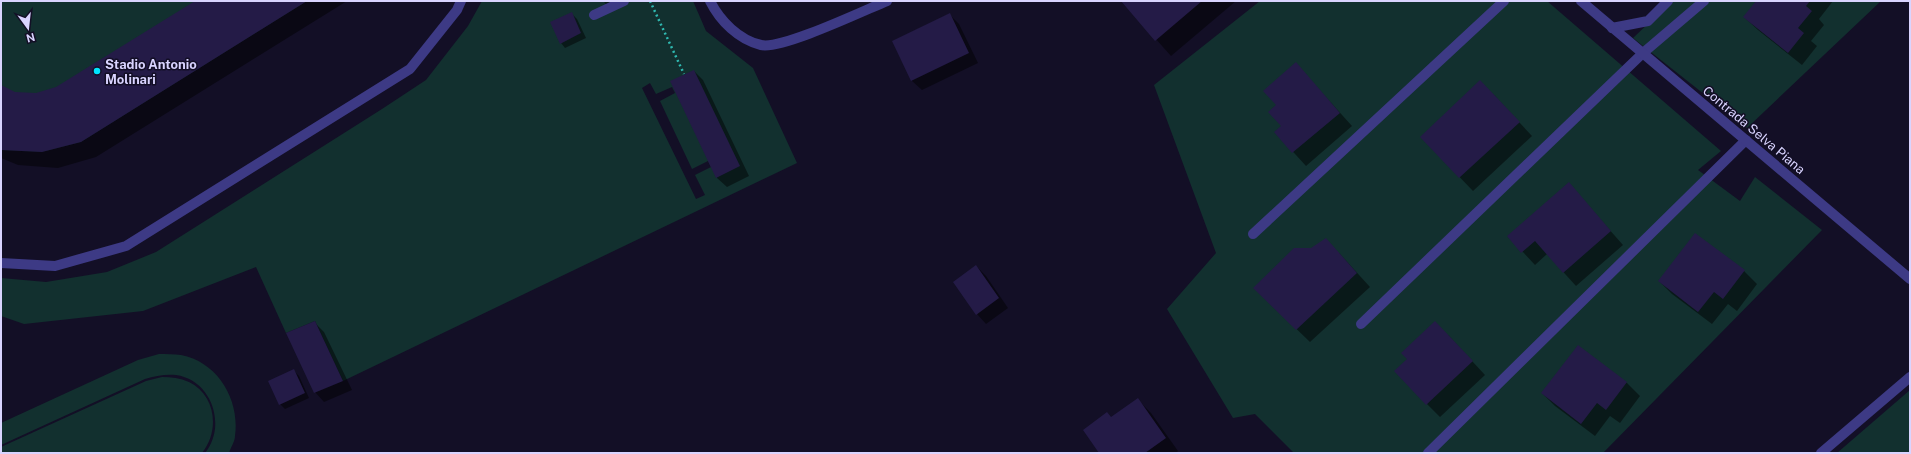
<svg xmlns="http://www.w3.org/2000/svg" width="1911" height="454" viewBox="0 0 1911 454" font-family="'Public Sans',sans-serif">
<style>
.green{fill:#12302f;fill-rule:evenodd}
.shadow{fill:#0007}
.building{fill:#241b47}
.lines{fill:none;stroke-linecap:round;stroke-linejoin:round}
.path{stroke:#2fb8b0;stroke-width:2.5;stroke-dasharray:2 3;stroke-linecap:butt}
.service{stroke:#3d3a85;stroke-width:10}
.minor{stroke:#3d3a85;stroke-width:10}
.poi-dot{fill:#00e5ff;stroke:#130f26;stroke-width:1.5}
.labels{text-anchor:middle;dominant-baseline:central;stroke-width:3;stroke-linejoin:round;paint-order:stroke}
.poi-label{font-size:13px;font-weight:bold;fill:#d9d4ff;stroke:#130f26;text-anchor:start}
.street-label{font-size:13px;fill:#d9d4ff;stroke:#130f26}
</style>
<rect width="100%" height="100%" fill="#130f26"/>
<!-- green -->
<path class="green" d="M1,1H307L81,142L42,152L1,150Z
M482,1H693L706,31L753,68L797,163L343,381L315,321L286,333L256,267L143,311L24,324L1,316V278L46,282L107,272L156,252L382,109L426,80L468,26ZM650,83L656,94L672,87L675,93L660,101L692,169L708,161L711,167L695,175L705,195L696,199L642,88Z
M1260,1H1547L1721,151L1698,170L1740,201L1755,177L1822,230L1603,453H1294L1255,414L1233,418L1167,309L1216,253L1154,85Z
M1672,1H1881L1747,128L1633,38Z
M159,354C166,354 174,354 181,355C218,362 240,400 235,436C235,441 231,447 229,453H205C227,426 212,380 176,375C165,374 155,376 145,379L1,445V423L138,360Z
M162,377C171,377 180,378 189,382C216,395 220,431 202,453H1V447L146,381Z
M1910,390V453H1837Z"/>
<!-- shadow -->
<path class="shadow" d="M197,1H347L96,157L58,168L18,165L1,158V87L15,93L36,94L56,88Z
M603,1H629L611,9Z
M1122,1H1236L1171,56Z
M1757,1H1833L1819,19L1824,25L1811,41L1817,46L1802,65L1758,30L1744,17Z
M572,14L577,19L586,38L565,48L561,43Z
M949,14L959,24L978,63L922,90L912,81L893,41Z
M1296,64L1352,126L1306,166L1275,132L1282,126L1277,105Z
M694,71L703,80L749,176L727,187L717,178L671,82Z
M1493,94L1532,136L1473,191L1421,137Z
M1569,184L1623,245L1576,286L1547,254L1535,265L1508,236Z
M1339,253L1370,287L1310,342L1254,288Z
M976,266L986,276L1008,308L986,324L977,314Z
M1744,271L1757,284L1737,311L1728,304L1712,324L1672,294L1659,281Z
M314,322L324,332L352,390L324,402L315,392Z
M1448,335L1485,375L1440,417L1427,404Z
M1578,346L1627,383L1640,396L1620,423L1610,416L1595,436L1555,406L1542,393Z
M294,371L299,376L309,398L285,409L280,404Z
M1138,400L1151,413L1178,451L1176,453H1100L1112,418Z"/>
<!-- building -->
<path class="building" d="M195,1H307L81,142L42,152L1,150V85L15,92L36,93L56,87Z
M1121,1H1202L1155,41Z
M1756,1H1810L1806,6L1812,11L1798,28L1804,33L1788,53L1743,17Z
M572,12L581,33L560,44L550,22Z
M950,13L969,53L911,81L892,41Z
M1296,62L1340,113L1292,153L1274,132L1281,126L1268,112L1276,105L1263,91Z
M694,70L740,166L716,178L670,81Z
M1480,80L1520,122L1459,178L1420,137Z
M1569,182L1611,231L1563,273L1535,241L1521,253L1507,236Z
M1695,233L1745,270L1723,299L1714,292L1698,312L1658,281Z
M1326,238L1357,273L1296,330L1253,288L1294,248H1311Z
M976,265L999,298L976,315L953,282Z
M315,321L343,381L314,393L286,333Z
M1435,321L1473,361L1426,405L1394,371L1407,359L1401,353Z
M1578,345L1627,382L1606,410L1597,403L1581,424L1541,393Z
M294,369L305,393L279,405L268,381Z
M1138,398L1166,438L1145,453H1099L1083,430L1107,412L1111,417Z"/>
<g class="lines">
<!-- path -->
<path class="path" d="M650,1L684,74"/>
<!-- service -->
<path class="service" d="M710,1C720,21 739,40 761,45C781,50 865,10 887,1
M594,15L624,1
M1612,28L1648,21L1668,1
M1253,234L1504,1
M1361,324L1643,53L1704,1
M1428,453L1746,140
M1821,453L1910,377"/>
<!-- minor -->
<path class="minor" d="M1581,1L1910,279
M1,263L55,266L126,246L410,69L457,10L461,1"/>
</g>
<!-- markers -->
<circle class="poi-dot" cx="97" cy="71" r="4"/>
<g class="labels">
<!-- poi labels -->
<g class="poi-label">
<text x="105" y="64">Stadio Antonio<tspan x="105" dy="15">Molinari</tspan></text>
</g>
<!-- street labels -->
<g class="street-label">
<text transform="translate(1754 130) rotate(40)">Contrada Selva Piana</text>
</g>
</g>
<!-- border -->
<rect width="1911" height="454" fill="none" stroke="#d9d4ff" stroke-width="4"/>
<!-- north arrow -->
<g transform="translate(28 28) rotate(165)" stroke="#130f26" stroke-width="3" paint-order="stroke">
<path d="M0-3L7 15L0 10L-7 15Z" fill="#d9d4ff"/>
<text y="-6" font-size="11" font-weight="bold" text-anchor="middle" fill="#d9d4ff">N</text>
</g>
</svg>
